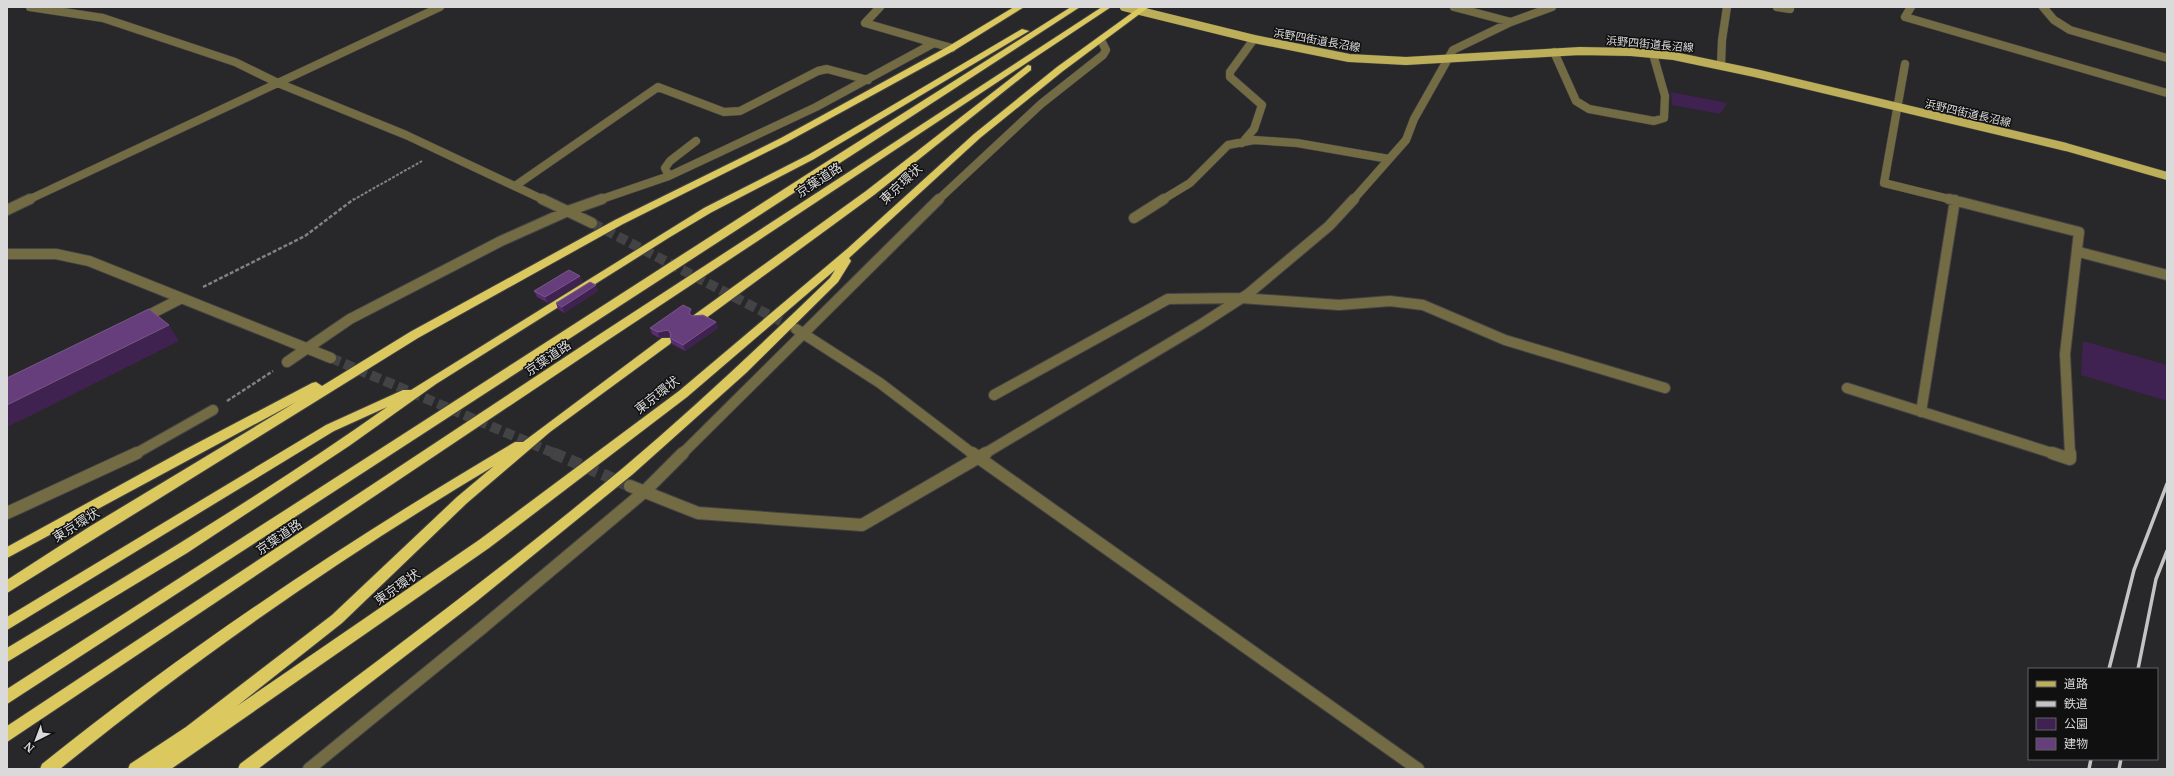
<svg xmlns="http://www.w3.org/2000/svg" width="2174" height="776" viewBox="0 0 2174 776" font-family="Merriweather,'Noto Sans JP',serif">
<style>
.green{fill:#402252}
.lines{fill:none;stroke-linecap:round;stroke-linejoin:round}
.minor-tunnel-far1{stroke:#434244;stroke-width:10;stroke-dasharray:10 4.5;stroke-linecap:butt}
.minor-tunnel{stroke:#434244;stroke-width:12;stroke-dasharray:12 6;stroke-linecap:butt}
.minor-far2-casing{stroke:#444445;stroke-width:9}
.minor-far1-casing{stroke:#444445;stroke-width:12}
.minor-casing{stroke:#444445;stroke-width:14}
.major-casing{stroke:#444445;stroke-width:9}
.highway-casing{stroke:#444445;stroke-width:2}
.path-far1{stroke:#818182;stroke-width:2;stroke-dasharray:3 1.5;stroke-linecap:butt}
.path{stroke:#818182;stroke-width:2.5;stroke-dasharray:4 2;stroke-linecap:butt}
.minor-far2{stroke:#726b44;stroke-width:8}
.minor-far1{stroke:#726b44;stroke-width:10}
.minor{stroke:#726b44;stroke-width:12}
.major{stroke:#bdae59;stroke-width:8}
.highway{fill:#dbc960;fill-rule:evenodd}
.rail{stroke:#c4c4c5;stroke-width:3.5}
.wall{fill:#592b70}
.shaded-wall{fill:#3f224f}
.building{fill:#673e7c;stroke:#79568a}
.labels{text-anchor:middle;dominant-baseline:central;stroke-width:3;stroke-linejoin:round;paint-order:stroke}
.far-street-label{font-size:11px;fill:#dadadb;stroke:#101011}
.street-label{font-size:13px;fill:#dadadb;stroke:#101011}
</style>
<rect width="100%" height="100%" fill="#282729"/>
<!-- green -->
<path class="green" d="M1671,92L1727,103L1720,114L1672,105Z
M2083,341L2167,365V401L2081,375Z"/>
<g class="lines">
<!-- minor-tunnel-far1 -->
<path class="minor-tunnel-far1" d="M592,223L796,329
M331,358L556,454"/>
<!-- minor-tunnel -->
<path class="minor-tunnel" d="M553,453L630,486"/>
<defs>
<path id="minor-far2" d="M30,7L103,18L235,62L278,83L406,135L544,200
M880,7L865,23L934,43
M1454,7L1511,22
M1777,7L1790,9
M1911,7L1905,17L2167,93
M2043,7L2054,20L2070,30L2167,58
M1554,52L1576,101L1589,109L1654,121L1664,118L1665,96L1653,54
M1905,64L1884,183L1953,200
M1721,65L1722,40L1727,7
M1242,143L1254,129L1262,105L1230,77V72L1254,39
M669,176L665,168L670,161L696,141
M515,186L658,87L724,112L740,111L818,71L827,69L868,80
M28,200L440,7
M599,200L669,176L816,107L934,43L952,48
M938,200L1041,104L1103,55L1106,50L1101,40
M1162,200L1190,183L1228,145L1254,140L1297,143L1389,159
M1353,200L1406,140L1414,119L1453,50L1511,22L1552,7"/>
<path id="minor-far1" d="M542,199L592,223
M1949,199L2079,232L2065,354L2070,454
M7,210L30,199
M1134,218L1164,199
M2079,252L2167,275
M7,254H56L89,261L331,358
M141,319L180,299
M796,329L880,383L973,454
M287,362L350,319L501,241L568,211L602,199
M1847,388L2055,454
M994,395L1168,299L1241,298L1339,305L1390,301L1423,305L1505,340L1665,388
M1921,412L1955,200
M135,454L213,410
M682,454L939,199
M984,454L1200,325L1248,294L1329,226L1354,199"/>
<path id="minor" d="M972,453L1418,769
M2052,453L2070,459V453
M630,486L698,513L862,525L986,453
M7,513L137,453
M309,769L482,628L644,492L683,453"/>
<path id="major" d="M1124,7L1254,39L1349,58L1406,61L1580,51L1631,52L1674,56L1755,73L2066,147L2167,176"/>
<path id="highway" d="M1014,7H1024L955,50L787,142L623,224L418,338L7,593V580L89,527L296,402L7,558V547L186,449L312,383L316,382L322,386L410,332L615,220L781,138L949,46Z
M1071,7H1080L7,704V689L823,164Z
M1102,7H1111L608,340L7,742V726L600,334Z
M1140,7H1149L1063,71L980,138L849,258L851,261L838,282L746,373L633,474L477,601L258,769H238L240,764C369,667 500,571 623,468C695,407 763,343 830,278L835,270L687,397L489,548L171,769H128L130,764L186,727L332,615L457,497L494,466C342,557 197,657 60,769H40L42,764C192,644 350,539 515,442H523L662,338H670L672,341L670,344L550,432L467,503L342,623L237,706L479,540L679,391L847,249L974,134L1057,67Z
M1022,29L1029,31L814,159L712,212L670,237L436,384L349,446L187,553L7,662V648C135,571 264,494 387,407L334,431L7,630V617L326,425L403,390H411L704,208L808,155Z
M1028,65L1031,66V70L874,195L702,321H694L692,318L694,315L866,191Z"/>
</defs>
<!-- minor-far2 casing -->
<use href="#minor-far2" class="minor-far2-casing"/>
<!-- minor-far1 casing -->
<use href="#minor-far1" class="minor-far1-casing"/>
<!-- minor casing -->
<use href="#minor" class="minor-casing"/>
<!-- major casing -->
<use href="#major" class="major-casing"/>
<!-- highway casing -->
<use href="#highway" class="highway-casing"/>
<!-- path-far1 -->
<path class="path-far1" d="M353,200L422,161"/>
<!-- path -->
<path class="path" d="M203,287L305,236L354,199
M227,401L273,371"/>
<!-- minor-far2 -->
<use href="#minor-far2" class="minor-far2"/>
<!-- minor-far1 -->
<use href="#minor-far1" class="minor-far1"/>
<!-- minor -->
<use href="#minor" class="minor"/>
<!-- major -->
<use href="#major" class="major"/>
<!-- highway -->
<use href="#highway" class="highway"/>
<!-- rail -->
<path class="rail" d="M2109,669L2134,570L2167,484
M2138,669L2156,579L2167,551
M2089,769L2091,759
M2119,769L2121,759"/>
</g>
<!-- wall -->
<path class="wall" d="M580,276L582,282L548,303L537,297L534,291Z
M598,291L564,313L558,309L556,303Z
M691,309L692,315V316L716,322L718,328L685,351L672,344L670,338V336L659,338L652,334L650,328Z"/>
<!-- shaded-wall -->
<path class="shaded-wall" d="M580,276L582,282L548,303L545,297Z
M596,285L598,291L564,313L562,307Z
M691,309L692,315L691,319L689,313Z
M716,322L718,328L685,351L683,345Z
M169,325L179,341L28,417L7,427V405Z
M668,330L670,336L659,338L658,332Z"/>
<!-- building -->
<path class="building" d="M569,270L580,276L545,297L534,291Z
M590,282L596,285L562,307L556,303Z
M683,305L691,309L689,313L692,316L703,315L716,322L683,345L670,338L671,334L668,330L658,332L650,328Z
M149,309L169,325L7,405V378Z"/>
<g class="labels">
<!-- far-street labels -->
<g class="far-street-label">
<text transform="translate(1317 40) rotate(10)">浜野四街道長沼線</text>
<text transform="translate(1650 44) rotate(5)">浜野四街道長沼線</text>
<text transform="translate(1968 113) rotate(13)">浜野四街道長沼線</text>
</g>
<!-- street labels -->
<g class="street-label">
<text transform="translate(819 180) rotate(-33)">京葉道路</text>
<text transform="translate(901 184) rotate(-43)">東京環状</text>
<text transform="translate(548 358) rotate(-34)">京葉道路</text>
<text transform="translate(657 395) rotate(-38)">東京環状</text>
<text transform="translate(76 525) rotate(-32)">東京環状</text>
<text transform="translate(279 537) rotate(-34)">京葉道路</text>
<text transform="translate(397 587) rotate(-35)">東京環状</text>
</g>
</g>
<!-- border -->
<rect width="2174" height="776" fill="none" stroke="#dadadb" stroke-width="16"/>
<!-- legend -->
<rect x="2028" y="668" width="130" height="92" fill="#101011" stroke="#616162"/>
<rect x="2036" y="681" width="20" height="6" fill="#bdae59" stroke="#616162"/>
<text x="2064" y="688" font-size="12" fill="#dadadb">道路</text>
<rect x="2036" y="701" width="20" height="6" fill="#c4c4c5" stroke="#616162"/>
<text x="2064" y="708" font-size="12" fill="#dadadb">鉄道</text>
<rect x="2036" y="718" width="20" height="12" fill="#402252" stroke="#616162"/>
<text x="2064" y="728" font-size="12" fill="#dadadb">公園</text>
<rect x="2036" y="738" width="20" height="12" fill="#673e7c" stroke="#616162"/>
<text x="2064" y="748" font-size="12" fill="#dadadb">建物</text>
<!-- north arrow -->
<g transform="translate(36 740) rotate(222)" stroke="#101011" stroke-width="3" paint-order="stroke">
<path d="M0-3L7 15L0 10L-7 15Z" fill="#dadadb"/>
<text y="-6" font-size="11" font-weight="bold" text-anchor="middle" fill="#dadadb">N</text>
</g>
</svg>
